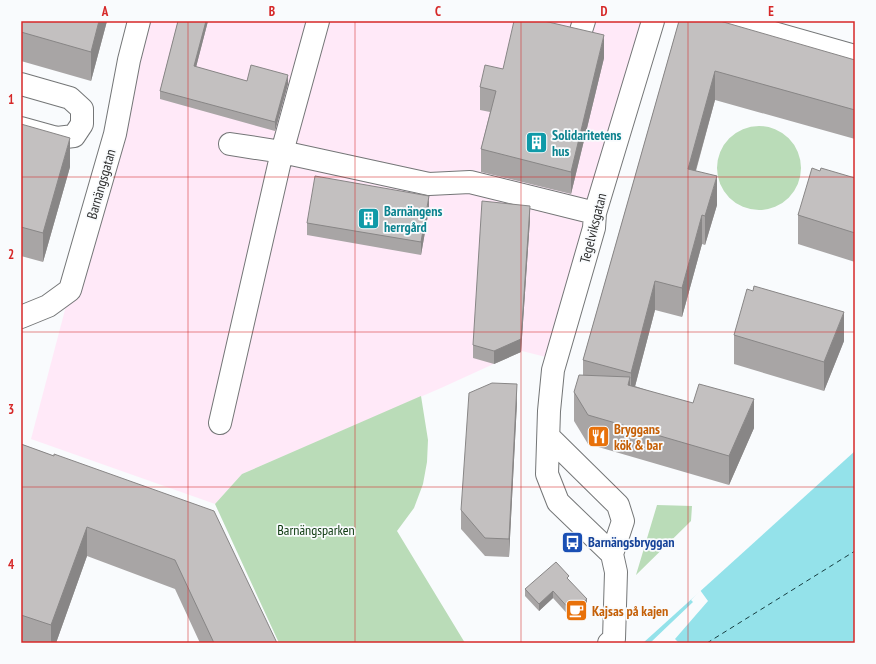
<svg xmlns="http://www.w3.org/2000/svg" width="876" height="664" viewBox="0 0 876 664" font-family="'PT Sans Narrow',sans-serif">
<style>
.commercial{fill:#ffe9f8}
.green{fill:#badcb8}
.water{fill:#94e2ea}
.pier{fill:#f9fbfd}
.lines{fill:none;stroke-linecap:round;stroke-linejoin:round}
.ferry{stroke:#183e42;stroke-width:1;stroke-dasharray:5 4;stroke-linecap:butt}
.minor-casing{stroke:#747677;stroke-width:24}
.minor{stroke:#fff;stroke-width:22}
.wall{fill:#a8a5a5}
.shaded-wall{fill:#888686}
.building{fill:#c3c0c0;stroke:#888686}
.grid{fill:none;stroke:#d62828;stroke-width:1;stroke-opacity:0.55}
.labels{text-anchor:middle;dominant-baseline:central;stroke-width:3.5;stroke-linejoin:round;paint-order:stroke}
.culture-label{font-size:14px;font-weight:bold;fill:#0d838f;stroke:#f9fbfd;text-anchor:start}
.street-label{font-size:14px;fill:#313232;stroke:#f9fbfd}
.food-label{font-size:14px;font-weight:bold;fill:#c56008;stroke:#f9fbfd;text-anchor:start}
.park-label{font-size:14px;fill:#0c390e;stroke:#f9fbfd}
.transit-label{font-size:14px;font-weight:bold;fill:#164399;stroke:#f9fbfd;text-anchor:start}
.neatline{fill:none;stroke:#d62828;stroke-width:1.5}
.grid-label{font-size:13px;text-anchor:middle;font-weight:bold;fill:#d62828}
</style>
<rect width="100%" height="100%" fill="#f9fbfd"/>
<!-- commercial -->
<path class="commercial" d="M141,21H652L558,360L522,351L441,388L242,474L215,504L31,439Z"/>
<!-- green -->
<path class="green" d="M717 168a42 42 0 1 1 84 0a42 42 0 1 1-84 0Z
M421,396L428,440L427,462L423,484L414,508L397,531L465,643H279L215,504L242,474Z
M657,505L692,506L691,521L636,575Z"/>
<!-- water -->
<path class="water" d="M855,451V643H643Z"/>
<!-- pier -->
<path class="pier" d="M700,590L708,601L675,639L679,643H650L693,602L691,600Z"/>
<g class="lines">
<!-- ferry -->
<path class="ferry" d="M707,643L855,551"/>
<defs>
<path id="minor" d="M731,21L855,56
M579,37L584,21
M21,84L70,98L82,109V124L74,136L57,138L21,128
M230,144L282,152L429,184L470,182L595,213
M21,317L48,306L70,290L115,134L129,60L139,21
M220,423L282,152L318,21
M549,437L618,505L623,521L612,554L616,572L614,639L609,643
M612,554L558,502L547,474L549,411L553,370L594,228L595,213L653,21"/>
</defs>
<!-- minor casing -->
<use href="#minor" class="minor-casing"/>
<!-- minor -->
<use href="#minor" class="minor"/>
</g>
<!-- wall -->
<path class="wall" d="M21,21H107L91,81L21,61Z
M178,21H208L196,67L247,81L288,84L275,131L160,99V91Z
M679,21L855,60V139L715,100L696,171L717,205L705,245L702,244L682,317L655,310L635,386L754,428L729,485L588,444L574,421V392L583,375V360Z
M604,58L571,194L481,172V149L490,112L480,110V87L503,69Z
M21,124L70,167L43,262L21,256Z
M820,171L855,178V262L798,244V215Z
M429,209L421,255L307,235V223Z
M530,219L521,352L494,364L473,358V345Z
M734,335L844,341L824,391L734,364Z
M517,402L509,557L485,556L461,529V510Z
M21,444L54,456L277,643H200L175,589L87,556L56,643H21Z
M569,580L587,606L572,619L553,598L539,611L525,596V589Z"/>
<!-- shaded-wall -->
<path class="shaded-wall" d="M99,21H107L91,81V52Z
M206,21H208L194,75V66Z
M604,35V58L571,194V172Z
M715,71V100L688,198V169Z
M288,75V84L275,131V122Z
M70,138V167L43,262V233Z
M717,176V205L705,245V216Z
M429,196V209L421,255V242Z
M530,206V219L521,352L494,364V351Z
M702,215V244L682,317V288Z
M655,281V310L631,402V373Z
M844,312V341L824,391V362Z
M630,377V406L628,385Z
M517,384V402L509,557V539Z
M754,399V428L729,485V456Z
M87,527V556L56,643H51V625Z
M553,591V598L539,611V604Z
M587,599V606L572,619V612Z"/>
<!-- building -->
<path class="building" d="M21,21H99L91,52L21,32Z
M178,21H206L194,66L247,81L251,65L288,75L275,122L160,91Z
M514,21H544L604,35L571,172L481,149L496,91L480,87L485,65L503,69Z
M679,21H720L855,60V110L715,71L688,169L717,176L705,216L702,215L682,288L655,281L631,373L583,360Z
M21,124L70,138L43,233L21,227Z
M812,168L820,171L821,168L855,178V233L798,215Z
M315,176L429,196L421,242L307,223Z
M482,201L530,206L521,339L494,351L473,345Z
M754,286L844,312L824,362L734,335L747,289L753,291Z
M579,375L630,377L628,385L693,403L699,384L754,399L729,456L588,415L574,392Z
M492,383L517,384L509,539L485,538L461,510L469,393Z
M21,444L54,456V454L214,511L277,643H214L175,560L87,527L51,625L21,615Z
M556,562L569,576L567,578L587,599L572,612L553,591L539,604L525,589Z"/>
<!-- grid -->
<path class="grid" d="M188,21V643M355,21V643M521,21V643M688,21V643M21,177H855M21,332H855M21,487H855"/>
<!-- icons -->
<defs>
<symbol id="building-square" viewBox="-11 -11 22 22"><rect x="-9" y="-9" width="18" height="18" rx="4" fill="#0f9aa8" stroke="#f9fbfd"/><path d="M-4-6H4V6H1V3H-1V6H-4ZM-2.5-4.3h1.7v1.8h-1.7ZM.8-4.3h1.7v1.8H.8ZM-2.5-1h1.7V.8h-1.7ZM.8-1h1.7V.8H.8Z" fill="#fff"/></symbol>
<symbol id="restaurant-square" viewBox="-11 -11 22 22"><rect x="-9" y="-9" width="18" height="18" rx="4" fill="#e8710a" stroke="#f9fbfd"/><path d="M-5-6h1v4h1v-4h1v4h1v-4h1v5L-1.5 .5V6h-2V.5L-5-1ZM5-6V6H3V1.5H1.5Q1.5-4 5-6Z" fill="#fff"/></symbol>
<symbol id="bus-square" viewBox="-11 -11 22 22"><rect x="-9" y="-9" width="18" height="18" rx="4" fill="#1a4fb4" stroke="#f9fbfd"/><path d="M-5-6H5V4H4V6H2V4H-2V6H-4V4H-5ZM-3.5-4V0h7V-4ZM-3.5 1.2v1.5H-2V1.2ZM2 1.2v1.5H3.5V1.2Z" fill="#fff"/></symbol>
<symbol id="cafe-square" viewBox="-11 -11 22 22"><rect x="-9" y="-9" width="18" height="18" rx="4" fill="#e8710a" stroke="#f9fbfd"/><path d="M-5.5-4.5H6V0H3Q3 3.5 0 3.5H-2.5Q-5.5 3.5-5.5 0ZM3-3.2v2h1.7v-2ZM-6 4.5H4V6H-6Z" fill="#fff"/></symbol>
</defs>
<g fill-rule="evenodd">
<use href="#building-square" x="524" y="130" width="25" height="25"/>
<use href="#building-square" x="356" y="206" width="25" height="25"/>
<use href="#restaurant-square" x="586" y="424" width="25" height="25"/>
<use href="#bus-square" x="560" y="530" width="25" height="25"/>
<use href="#cafe-square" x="564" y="598" width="25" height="25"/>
</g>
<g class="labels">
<!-- culture labels -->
<g class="culture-label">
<text x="552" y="135">Solidaritetens<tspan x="552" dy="16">hus</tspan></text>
<text x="384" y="211">Barnängens<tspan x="384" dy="16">herrgård</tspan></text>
</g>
<!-- street labels -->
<g class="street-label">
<text transform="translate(101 184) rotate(-74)">Barnängsgatan</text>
<text transform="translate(593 228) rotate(-76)">Tegelviksgatan</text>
</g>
<!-- food labels -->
<g class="food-label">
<text x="614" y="429">Bryggans<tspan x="614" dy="16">kök &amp; bar</tspan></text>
<text x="592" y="611">Kajsas på kajen</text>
</g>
<!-- park labels -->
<g class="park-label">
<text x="316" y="530">Barnängsparken</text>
</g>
<!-- transit labels -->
<g class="transit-label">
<text x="588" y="542">Barnängsbryggan</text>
</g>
</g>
<!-- border -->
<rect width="876" height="664" fill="none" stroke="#f9fbfd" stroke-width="44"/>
<rect x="22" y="22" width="832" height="620" class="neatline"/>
<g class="grid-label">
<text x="105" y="16">A</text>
<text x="272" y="16">B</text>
<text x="438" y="16">C</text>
<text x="604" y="16">D</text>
<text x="771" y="16">E</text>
<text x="11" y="104">1</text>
<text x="11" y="259">2</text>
<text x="11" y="414">3</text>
<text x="11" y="569">4</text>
</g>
</svg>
